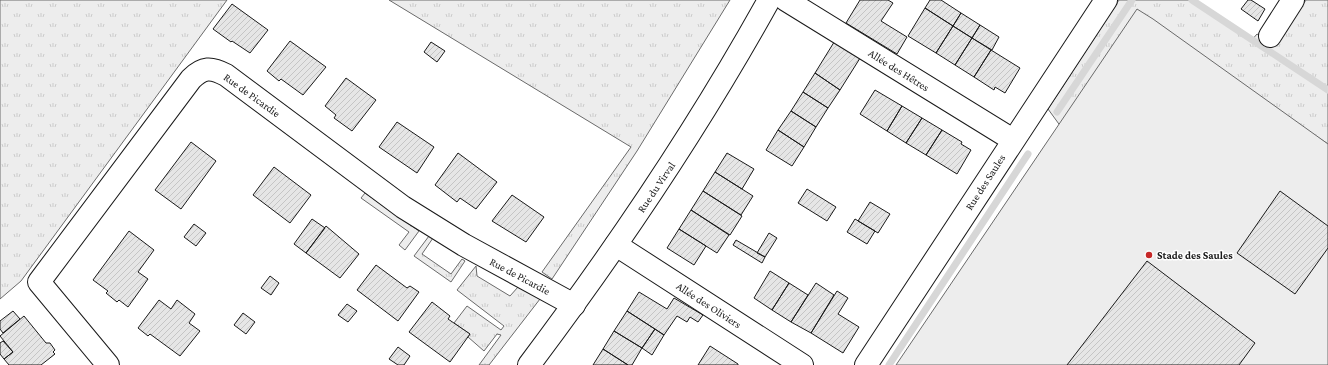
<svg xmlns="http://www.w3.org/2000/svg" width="1328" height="365" viewBox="0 0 1328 365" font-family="'Crimson Pro',serif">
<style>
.grass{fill:url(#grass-tufts);stroke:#6a6a6a}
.built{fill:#ededed;stroke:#6a6a6a}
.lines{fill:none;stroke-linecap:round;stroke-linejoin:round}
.stream{stroke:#d7d7d7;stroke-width:7}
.building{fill:url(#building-hatch);stroke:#1a1a1a}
.street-casing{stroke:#1a1a1a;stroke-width:24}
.secondary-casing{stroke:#1a1a1a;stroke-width:24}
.street{stroke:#fff;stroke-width:22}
.secondary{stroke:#fff;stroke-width:22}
.poi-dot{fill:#c62828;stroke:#fff;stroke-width:1.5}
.labels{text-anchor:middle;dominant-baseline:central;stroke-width:3;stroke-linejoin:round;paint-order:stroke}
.street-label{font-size:11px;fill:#1a1a1a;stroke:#fff}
.poi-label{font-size:11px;font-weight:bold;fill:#1a1a1a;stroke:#fff;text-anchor:start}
</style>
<defs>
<pattern id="grass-tufts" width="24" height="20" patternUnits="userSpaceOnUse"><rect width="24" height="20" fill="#ededed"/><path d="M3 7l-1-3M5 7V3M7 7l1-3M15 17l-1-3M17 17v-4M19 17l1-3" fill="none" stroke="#cbcbcb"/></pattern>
<pattern id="building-hatch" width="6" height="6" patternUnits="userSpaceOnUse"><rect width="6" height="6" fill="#e6e6e6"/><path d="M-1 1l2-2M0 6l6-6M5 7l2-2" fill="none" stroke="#c5c5c5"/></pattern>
</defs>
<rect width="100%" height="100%" fill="#fff"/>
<!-- grass -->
<path class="grass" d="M0,0H227L21,281L0,299Z
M389,0H730L637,151L552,279L542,272L631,147Z
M1119,0H1191L1251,41L1257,34L1275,46L1306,0H1328V144L1319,138L1072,142L1048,109Z
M365,193L419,231L405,250L399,245L409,232L361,198Z
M429,236L433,238L422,254L451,274L462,259L465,261L451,282L414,256Z
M476,266L477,276L510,296L518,287L540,299L489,365H479L501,335L497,334L484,351L468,337L470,334L454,323L467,306L501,330L504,326L457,290Z"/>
<!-- built -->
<path class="built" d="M1137,9L1153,19L1328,144V365H896Z"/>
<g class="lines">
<!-- stream -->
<path class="stream" d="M1192,0L1328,90
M1057,112L1132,0
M889,365L1028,154"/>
</g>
<!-- building -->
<path class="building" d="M860,0H888L893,3L881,21L907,37L897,54L846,23Z
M930,0H941L961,13L953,26L925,8Z
M1248,0H1251L1265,9L1258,21L1241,9Z
M232,4L268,30L250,53L232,41L231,42L213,29Z
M925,8L953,26L936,53L908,36Z
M961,13L980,25L972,38L953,26Z
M980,25L999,37L992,50L972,38Z
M953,26L972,38L955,65L936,53Z
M972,38L991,50L974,77L955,65Z
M836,39L862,55L840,90L815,73Z
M290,41L326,67L303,95L281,79L279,81L267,71Z
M431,42L445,51L437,62L424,52Z
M991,50L1020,68L1005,93L995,87L994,90L974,77Z
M815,73L840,90L828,108L803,92Z
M346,78L376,100L352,131L334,118L336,115L325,106Z
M875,90L902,106L887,131L860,114Z
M803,92L828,108L816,127L791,111Z
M902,106L922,118L906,143L887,131Z
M791,111L816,127L804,147L778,130Z
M922,118L942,130L926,155L906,143Z
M397,122L434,147L417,173L379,147Z
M778,130L804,147L792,166L766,150Z
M942,130L962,142L961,144L971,150L957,174L926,155Z
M191,142L216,161L181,209L155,190Z
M458,153L497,182L476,209L460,198L457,202L435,185Z
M727,153L754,169L742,189L715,172Z
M274,167L311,195L290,223L253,195Z
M715,172L753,196L741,215L703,191Z
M807,189L836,207L827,221L798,203Z
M703,191L742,216L730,235L691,210Z
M1280,191L1328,226V248L1295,294L1237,253Z
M512,195L544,217L526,242L492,221Z
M870,202L890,214L878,233L858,221Z
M691,210L729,235L717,253L679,229Z
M312,219L325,228L306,253L294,244Z
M855,219L875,231L867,244L847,232Z
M194,224L206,233L196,246L184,237Z
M326,226L359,254L340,278L306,253Z
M679,229L706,246L694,265L667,248Z
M129,231L154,250L138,272L148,279L128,307L119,300L117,302L106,293L108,291L93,280Z
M769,233L777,238L765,257L757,253Z
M736,240L765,257L762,263L733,245Z
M1147,261L1255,343L1239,365H1067Z
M376,265L407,288L410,286L419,292L398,321L357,290Z
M770,271L789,283L772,310L754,298Z
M270,276L279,283L271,295L261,288Z
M789,283L808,295L791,322L772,310Z
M816,283L834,295L811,333L791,322Z
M837,291L848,298L838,314L859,327L843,353L811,333Z
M639,292L667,309L674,298L703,315L698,322L690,317L687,322L677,316L664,335L627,311Z
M159,300L171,309L177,300L195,314L189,323L200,331L180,356L150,334L148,336L138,328Z
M432,302L450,316L448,319L470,334L450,362L409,332Z
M347,304L357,311L348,322L338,315Z
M13,311L20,319L3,333L0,329V321Z
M627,311L655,329L642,348L614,331Z
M243,313L255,322L246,334L234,325Z
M24,316L46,343H50L55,350L53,352L55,354L41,365H9L4,359L13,352L0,336Z
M655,329L664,335L652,355L642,348Z
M614,331L642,348L632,365H628L603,349Z
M3,341L13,352L4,359L0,354V343Z
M710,346L738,364V365H698Z
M398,347L410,356L404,365H398L389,359Z
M603,349L628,365H593Z"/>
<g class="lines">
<defs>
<path id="street" d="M786,0L1013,140
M1270,36L1293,0
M616,245L802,365
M108,365L39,282L191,79C203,67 211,67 226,75L403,207L464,245L574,305
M866,365L1106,0"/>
<path id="secondary" d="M529,365C617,248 698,128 769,0"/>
</defs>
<!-- street casing -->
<use href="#street" class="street-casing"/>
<!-- secondary casing -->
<use href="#secondary" class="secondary-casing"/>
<!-- street -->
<use href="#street" class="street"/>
<!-- secondary -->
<use href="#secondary" class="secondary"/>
</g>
<!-- markers -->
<circle class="poi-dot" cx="1149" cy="255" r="4"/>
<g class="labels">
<!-- street labels -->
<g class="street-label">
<text transform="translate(899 70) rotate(32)">Allée des Hêtres</text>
<text transform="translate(252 95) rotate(36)">Rue de Picardie</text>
<text transform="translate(985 182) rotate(-57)">Rue des Saules</text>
<text transform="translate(656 187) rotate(-56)">Rue du Virval</text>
<text transform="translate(520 276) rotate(28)">Rue de Picardie</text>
<text transform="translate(709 305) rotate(33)">Allée des Oliviers</text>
</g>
<!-- poi labels -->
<g class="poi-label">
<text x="1157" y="255">Stade des Saules</text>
</g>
</g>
</svg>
